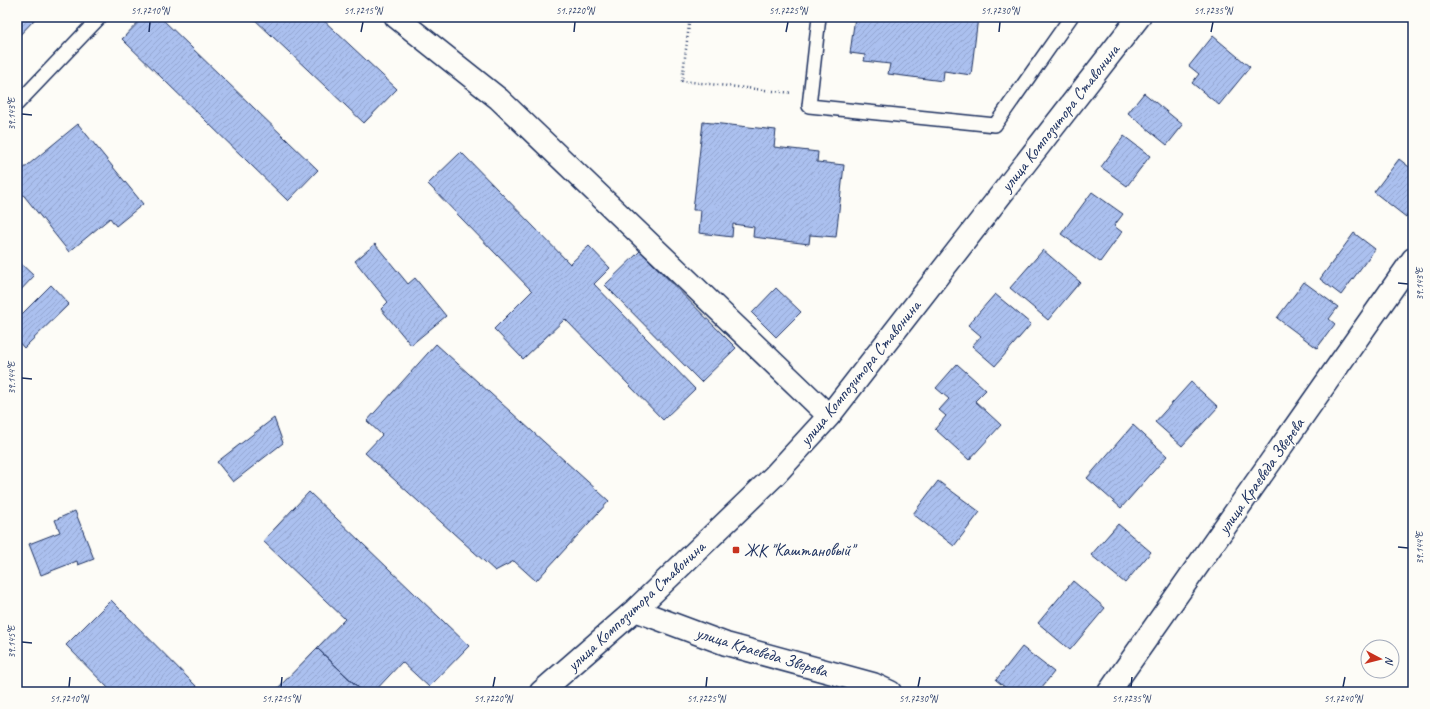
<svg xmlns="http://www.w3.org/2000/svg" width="1430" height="709" viewBox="0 0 1430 709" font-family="Caveat,sans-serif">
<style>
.building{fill:url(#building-hatch);stroke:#1b2f5e}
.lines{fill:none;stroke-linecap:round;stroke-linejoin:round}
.lane-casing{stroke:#1b2f5e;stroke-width:16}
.street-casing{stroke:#1b2f5e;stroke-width:25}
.path{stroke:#1b2f5e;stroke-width:2.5;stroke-dasharray:1 3;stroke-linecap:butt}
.lane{stroke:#fdfcf7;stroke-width:13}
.street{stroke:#fdfcf7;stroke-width:22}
.ticks{fill:none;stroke:#1b2f5e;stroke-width:1.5}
.poi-dot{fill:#c8321e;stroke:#fdfcf7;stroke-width:1.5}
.labels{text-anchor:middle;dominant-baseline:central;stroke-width:3;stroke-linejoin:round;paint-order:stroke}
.street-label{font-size:17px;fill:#1b2f5e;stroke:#fdfcf7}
.poi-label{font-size:17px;fill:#1b2f5e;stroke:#fdfcf7;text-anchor:start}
.neatline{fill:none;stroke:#1b2f5e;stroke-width:1.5}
.ticks-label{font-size:10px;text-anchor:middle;fill:#1b2f5e}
</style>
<defs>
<pattern id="building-hatch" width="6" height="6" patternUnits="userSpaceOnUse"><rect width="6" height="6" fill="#abc0ef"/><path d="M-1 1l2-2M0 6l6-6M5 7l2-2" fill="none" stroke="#93a5cf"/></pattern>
</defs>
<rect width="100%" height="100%" fill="#fdfcf7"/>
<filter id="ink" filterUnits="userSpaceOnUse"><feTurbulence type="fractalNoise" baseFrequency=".025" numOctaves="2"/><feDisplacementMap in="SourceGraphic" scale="8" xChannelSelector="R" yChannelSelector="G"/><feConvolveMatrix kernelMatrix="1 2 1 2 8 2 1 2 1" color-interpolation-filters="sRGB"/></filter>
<g filter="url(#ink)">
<!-- building -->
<path class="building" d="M17,17H37L17,38Z
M143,17H160L318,170L288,201L122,39Z
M252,17H320L397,89L364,123Z
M855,17H978L971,75L944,71L943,81L888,74L890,64L864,61L865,55L850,53Z
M1213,36L1250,67L1219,105L1192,83L1199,74L1189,66Z
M1144,93L1183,125L1167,145L1128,113Z
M703,122L776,130L774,147L818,152L817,162L844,165L836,237L810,235L809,244L753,237L754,227L733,224L732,237L699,233L701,210H693Z
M78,124L143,204L116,226L110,218L69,252L17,187V174Z
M1124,136L1150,156L1127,186L1101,167Z
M461,152L570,264L589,246L610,268L594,284L695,389L663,420L565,319L523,359L494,329L532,291L428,184Z
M1399,159L1413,170V208L1406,217L1374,192Z
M1092,192L1123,214L1114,226L1122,232L1100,262L1061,234Z
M1354,233L1375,249L1341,295L1320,279Z
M375,244L408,284L415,278L446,316L411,345L381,309L388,302L355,261Z
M1043,250L1080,282L1048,320L1010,288Z
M640,251L736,348L701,382L605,285Z
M17,260L34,276L17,294Z
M1304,282L1338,307L1329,319L1335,324L1317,348L1277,318Z
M51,285L69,304L24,348L17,340V319Z
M776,288L801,312L776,337L752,313Z
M995,294L1031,324L995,366L972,346L981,336L968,325Z
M436,344L609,501L536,581L514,561L495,571L365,453L382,435L367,421Z
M957,364L986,390L975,401L1001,425L969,460L935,429L946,416L939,410L949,399L936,388Z
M1191,382L1218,407L1182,446L1155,422Z
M274,418L283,443L233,482L217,462Z
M1133,425L1167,456L1121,508L1087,478Z
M938,481L980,512L954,546L913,514Z
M309,492L469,646L429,687L402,662L374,692H363L317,648L345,619L263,541Z
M75,511L94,559L78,565L77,561L41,575L29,544L60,532L55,520Z
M1118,524L1151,552L1125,583L1091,555Z
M1073,581L1105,608L1070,650L1038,623Z
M111,600L202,692H112L66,645Z
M1022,647L1054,672L1038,692H1011L996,680Z
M317,648L363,692H274Z"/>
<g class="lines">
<defs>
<path id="lane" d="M819,17L809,106L995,125L1071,17
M17,104L100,17"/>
<path id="street" d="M396,17L499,99L829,416
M635,610L726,644L873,684L890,692
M541,692L635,610L774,476L829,416L1139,17
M1109,692L1413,259"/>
</defs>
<!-- lane casing -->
<use href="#lane" class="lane-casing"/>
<!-- street casing -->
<use href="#street" class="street-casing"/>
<!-- path -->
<path class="path" d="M690,17L682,81L792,93"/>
<!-- lane -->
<use href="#lane" class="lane"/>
<!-- street -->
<use href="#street" class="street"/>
</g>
</g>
<!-- ticks -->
<path class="ticks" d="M149,32L150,22M361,32L363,22M574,32L575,22M786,32L788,22M999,32L1000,22M1211,32L1213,22M22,114L32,115M1398,283L1408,284M22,378L32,379M1398,547L1408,548M22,642L32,643M69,687L70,677M281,687L282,677M493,687L495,677M706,687L707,677M918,687L920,677M1131,687L1132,677M1343,687L1345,677"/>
<!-- markers -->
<rect class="poi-dot" x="732" y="546" width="8" height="8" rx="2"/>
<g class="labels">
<!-- street labels -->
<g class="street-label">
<text transform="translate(1060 118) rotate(-52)">улица Композитора Ставонина</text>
<text transform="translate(860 373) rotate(-51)">улица Композитора Ставонина</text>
<text transform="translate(1261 476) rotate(-55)">улица Краеведа Зверева</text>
<text transform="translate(636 606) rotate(-43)">улица Композитора Ставонина</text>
<text transform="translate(762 652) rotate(17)">улица Краеведа Зверева</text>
</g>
<!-- poi labels -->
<g class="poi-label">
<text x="744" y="550">ЖК "Каштановый"</text>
</g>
</g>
<!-- margin -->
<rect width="1430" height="709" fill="none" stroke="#fdfcf7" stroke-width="44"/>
<!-- north arrow -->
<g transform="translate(1380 659) rotate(97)"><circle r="19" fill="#fdfcf7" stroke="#a3aaba"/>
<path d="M0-3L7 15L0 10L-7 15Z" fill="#c8321e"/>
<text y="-6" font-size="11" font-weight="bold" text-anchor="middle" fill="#1b2f5e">N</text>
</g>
<rect x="22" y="22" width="1386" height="665" class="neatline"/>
<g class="ticks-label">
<text x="150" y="14">51.7210°N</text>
<text x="363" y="14">51.7215°N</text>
<text x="575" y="14">51.7220°N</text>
<text x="788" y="14">51.7225°N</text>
<text x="1000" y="14">51.7230°N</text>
<text x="1213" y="14">51.7235°N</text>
<text transform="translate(11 114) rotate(-90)" y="4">39.143°E</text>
<text transform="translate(1419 284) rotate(-90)" y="4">39.143°E</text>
<text transform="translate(11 378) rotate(-90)" y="4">39.144°E</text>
<text transform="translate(1419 548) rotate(-90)" y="4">39.144°E</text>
<text transform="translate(11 642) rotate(-90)" y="4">39.145°E</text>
<text x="69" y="702">51.7210°N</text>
<text x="281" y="702">51.7215°N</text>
<text x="493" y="702">51.7220°N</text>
<text x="706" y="702">51.7225°N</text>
<text x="918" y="702">51.7230°N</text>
<text x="1131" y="702">51.7235°N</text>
<text x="1343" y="702">51.7240°N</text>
</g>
</svg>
